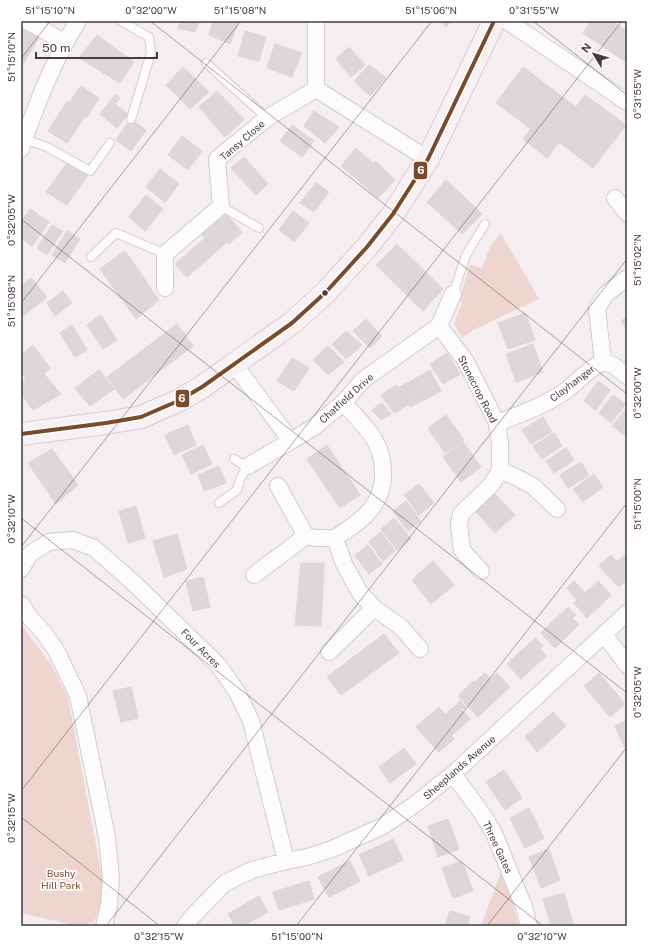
<svg xmlns="http://www.w3.org/2000/svg" width="648" height="947" viewBox="0 0 648 947" font-family="'Public Sans',sans-serif">
<style>
.green{fill:#eed5d0}
.building{fill:#ddd6da;stroke:#dcd4d8}
.lines{fill:none;stroke-linecap:round;stroke-linejoin:round}
.lane-casing{stroke:#d2cbcf;stroke-width:10}
.street-casing{stroke:#d2cbcf;stroke-width:18}
.secondary-casing{stroke:#d9cbd2;stroke-width:24}
.lane{stroke:#fdfcfd;stroke-width:8}
.street{stroke:#fdfcfd;stroke-width:16}
.secondary{stroke:#f7f1f4;stroke-width:22}
.bus-1-casing{stroke:#fff;stroke-width:7}
.bus-1{stroke:#7a4b2a;stroke-width:4}
.ticks{fill:none;stroke:#4a3944;stroke-width:1;stroke-opacity:0.45}
.bus-dot{fill:#4a3944;stroke:#fff;stroke-width:1.5}
.labels{text-anchor:middle;dominant-baseline:central;stroke-width:3.5;stroke-linejoin:round;paint-order:stroke}
.street-label{font-size:10px;fill:#4a3944;stroke:#fff}
.park-label{font-size:10px;fill:#7d4c2b;stroke:#fff}
.line-badge{stroke:#fff;stroke-width:1.5}
.badge-label{font-size:11px;text-anchor:middle;font-weight:bold;fill:#fff}
.neatline{fill:none;stroke:#4a3944;stroke-width:1.5}
.ticks-label{font-size:10px;text-anchor:middle;fill:#4a3944}
</style>
<rect width="100%" height="100%" fill="#f4eef1"/>
<!-- green -->
<path class="green" d="M501,233L539,299L473,330L462,338L454,323L462,304L459,300L470,265L482,268L490,247Z
M21,624L52,666L68,698L104,887L102,906L93,923L74,925L21,913Z
M502,869L519,926H481Z"/>
<!-- building -->
<path class="building" d="M180,21H199L195,32L178,28Z
M213,21L238,22L230,44L209,35Z
M440,21H451L446,27Z
M591,21H612L627,31V63L583,33Z
M21,24L41,34L21,68Z
M245,31L266,37L259,61L238,56Z
M97,35L134,62L120,83L79,58Z
M275,44L302,53L292,77L267,68Z
M349,47L365,65L351,77L336,59Z
M369,65L386,78L370,96L354,81Z
M183,67L209,92L190,109L166,85Z
M523,67L576,107L585,95L626,125L593,168L559,142L547,158L523,139L531,129L496,103Z
M81,86L99,98L87,117L85,116L67,143L48,131L67,102L69,103Z
M217,91L244,119L225,137L199,107Z
M115,95L120,98L115,104L128,114L117,128L100,114Z
M314,111L339,127L325,143L304,126Z
M131,119L146,130L131,151L116,140Z
M292,125L314,141L302,157L280,141Z
M182,136L202,151L188,170L168,155Z
M356,148L374,164L359,181L341,166Z
M244,157L268,184L256,195L231,168Z
M376,161L395,180L378,198L359,181Z
M67,163L88,175L67,205L46,192Z
M160,169L179,184L165,202L146,187Z
M446,180L482,214L462,234L427,202Z
M316,183L329,192L314,212L300,203Z
M146,195L163,209L145,231L129,217Z
M30,209L49,222L32,246L21,238V221Z
M293,211L309,223L294,242L279,230Z
M226,214L242,232L229,244L227,242L217,251L201,233L215,221L217,222Z
M52,225L63,231L47,255L37,248Z
M67,231L80,239L65,263L52,255Z
M205,238L217,251L187,277L175,264Z
M397,244L443,289L423,311L376,265Z
M125,251L159,300L136,319L100,269Z
M31,278L47,297L21,318V286Z
M63,291L72,303L55,316L47,303Z
M525,313L535,340L508,349L498,323Z
M101,315L117,340L103,349L87,325Z
M627,317V329L621,321Z
M366,319L382,336L370,348L353,331Z
M177,324L193,346L123,399L107,377Z
M72,325L87,350L75,357L60,333Z
M346,331L362,345L346,359L332,344Z
M533,344L543,372L516,382L506,354Z
M33,345L50,368L44,374L61,394L33,410L21,393V383L26,379L21,371V355Z
M328,346L344,362L328,375L313,360Z
M447,353L460,374L443,384L430,364Z
M292,358L309,368L294,391L277,381Z
M99,370L114,389L90,406L75,388Z
M430,370L441,391L422,401L411,381Z
M411,381L422,401L410,407L399,387Z
M598,381L610,390L596,410L584,401Z
M396,385L409,404L394,413L381,395Z
M613,395L626,404L611,423L599,413Z
M382,403L391,414L381,420L372,410Z
M627,408V431L624,435L612,426Z
M446,415L464,440L445,453L428,428Z
M543,417L552,432L531,444L522,430Z
M188,425L196,445L174,455L165,435Z
M554,433L562,446L542,459L533,446Z
M463,442L481,467L461,482L443,457Z
M203,445L212,464L191,474L182,455Z
M327,445L360,495L340,508L307,459Z
M566,448L574,460L554,473L546,461Z
M52,449L78,485L56,504L28,463Z
M581,462L589,475L568,488L560,475Z
M219,466L226,483L204,491L198,475Z
M594,474L603,487L583,502L573,489Z
M419,484L434,503L419,515L404,495Z
M494,493L515,515L495,533L475,511Z
M406,501L421,521L408,531L393,511Z
M136,506L145,538L128,543L119,511Z
M394,518L411,539L397,550L381,529Z
M381,532L395,551L383,561L369,542Z
M177,534L187,569L164,577L153,541Z
M368,545L382,564L369,574L355,555Z
M627,553V572L617,562Z
M611,555L627,572V580L619,587L599,566Z
M433,561L454,585L431,604L412,580Z
M301,563H324L321,626L295,625Z
M203,577L210,607L193,611L186,581Z
M574,581L599,607L587,618L574,603L577,600L567,588Z
M598,581L611,595L599,607L585,593Z
M568,607L576,615L572,618L579,625L566,637L552,622Z
M552,622L566,637L555,648L541,633Z
M384,634L399,653L341,695L327,677Z
M536,638L543,646L539,648L546,656L534,667L520,652Z
M520,652L534,667L521,679L507,664Z
M485,673L491,679L497,673L510,687L493,703L475,682Z
M599,673L625,704L610,717L584,686Z
M473,681L493,703L478,717L458,696Z
M131,687L138,718L121,722L113,691Z
M460,701L466,707L462,710L470,719L458,730L445,715Z
M439,707L458,730L451,735L454,739L439,752L416,727Z
M553,712L566,726L537,752L525,737Z
M627,720V753L615,726Z
M404,748L416,764L390,783L379,767Z
M504,770L522,798L505,810L486,782Z
M529,808L544,838L525,848L510,818Z
M448,819L459,849L438,857L428,826Z
M393,839L403,860L369,876L359,855Z
M549,849L560,880L541,888L529,857Z
M350,861L360,881L329,897L318,877Z
M462,861L473,891L453,898L442,868Z
M309,881L314,899L279,910L273,892Z
M564,893L573,924L568,926H551L543,899Z
M259,896L268,912L243,926H235L228,914Z
M450,911L470,917L467,926H445Z"/>
<g class="lines">
<defs>
<path id="lane" d="M121,21L149,37L151,53L131,119
M206,63L267,118
M24,139L47,147L90,171L110,143
M221,206L259,228
M91,257L116,233L165,254
M453,294L466,255L485,224
M219,503L237,490L241,477L248,466L242,464L234,459"/>
<path id="street" d="M27,21L64,42
M316,21V89L428,159
M507,21L627,102
M21,149C36,104 53,61 78,21
M615,198L627,213
M165,288V254L221,206L217,159L267,118L316,89
M439,326L465,360L497,423L500,444V470L492,484L461,514L459,525L462,550L481,571
M439,326L453,294
M603,362L597,308L606,294L627,278
M234,364L291,441L314,427L343,403L363,380L439,326
M343,403C365,426 384,442 383,475C383,489 379,499 371,509C362,521 348,529 335,538L344,564L360,593L374,608L401,627L420,649
M497,423C521,414 543,406 564,392C579,381 586,370 603,362L613,365L627,376
M248,466L291,441
M500,470L516,477L533,486L557,509
M278,486L306,536L315,538H335
M21,569L30,554L49,542L73,540L94,548L136,585L219,666L237,692L251,721L286,861
M254,575L306,536
M21,604L31,619L44,633L57,652L78,696L107,837L111,878L109,905L104,926
M604,634L627,665
M329,652L374,608
M453,774L481,812L494,833L524,907L529,926
M185,926L191,918L225,883L252,870L286,861L307,857L332,849L383,826L414,805L453,774L627,613"/>
<path id="secondary" d="M21,434L106,423L141,417L178,401L202,387L292,323L326,292L367,247L393,214L428,159L494,21"/>
</defs>
<!-- lane casing -->
<use href="#lane" class="lane-casing"/>
<!-- street casing -->
<use href="#street" class="street-casing"/>
<!-- secondary casing -->
<use href="#secondary" class="secondary-casing"/>
<!-- lane -->
<use href="#lane" class="lane"/>
<!-- street -->
<use href="#street" class="street"/>
<!-- secondary -->
<use href="#secondary" class="secondary"/>
<defs>
<path id="bus-1" d="M21,434L106,423L141,417L178,401L202,387L292,323L326,292L367,247L393,214L428,159L494,21"/>
</defs>
<!-- bus-1 casing -->
<use href="#bus-1" class="bus-1-casing"/>
<!-- bus-1 -->
<use href="#bus-1" class="bus-1"/>
</g>
<!-- ticks -->
<path class="ticks" d="M150,21L627,394M533,21L627,95M21,59L50,21M21,219L627,693M21,303L241,21M21,518L543,926M21,547L432,21M21,791L622,21M21,817L160,926M106,926L627,259M296,926L627,503M487,926L627,747"/>
<!-- markers -->
<circle class="bus-dot" cx="325" cy="293" r="3.5"/>
<g class="labels">
<!-- street labels -->
<g class="street-label">
<text transform="translate(242 140) rotate(-41)">Tansy Close</text>
<text transform="translate(572 383) rotate(-37)">Clayhanger</text>
<text transform="translate(478 389) rotate(63)">Stonecrop Road</text>
<text transform="translate(346 398) rotate(-42)">Chatfield Drive</text>
<text transform="translate(201 648) rotate(45)">Four Acres</text>
<text transform="translate(459 767) rotate(-41)">Sheeplands Avenue</text>
<text transform="translate(498 847) rotate(65)">Three Gates</text>
</g>
<!-- park labels -->
<g class="park-label">
<text x="61" y="873">Bushy<tspan x="61" dy="12">Hill Park</tspan></text>
</g>
</g>
<g class="line-badge">
<rect x="413" y="161" width="15" height="19" rx="4" fill="#7a4b2a"/>
<rect x="175" y="389" width="15" height="19" rx="4" fill="#7a4b2a"/>
</g>
<g class="badge-label">
<text x="421" y="174">6</text>
<text x="182" y="402">6</text>
</g>
<!-- border -->
<rect width="648" height="947" fill="none" stroke="#ffffff" stroke-width="44"/>
<!-- north arrow -->
<g transform="translate(594 54) rotate(308)" stroke="#ffffff" stroke-width="3" paint-order="stroke">
<path d="M0-3L7 15L0 10L-7 15Z" fill="#4a3944"/>
<text y="-6" font-size="11" font-weight="bold" text-anchor="middle" fill="#4a3944">N</text>
</g>
<!-- scale -->
<path d="M36 52v6h121v-6" fill="none" stroke="#4a3944" stroke-width="2"/>
<text x="42" y="52" font-size="12" fill="#4a3944" stroke="#ffffff" stroke-width="3" paint-order="stroke">50 m</text>
<rect x="22" y="22" width="604" height="903" class="neatline"/>
<g class="ticks-label">
<text x="50" y="14">51°15'10"N</text>
<text x="151" y="14">0°32'00"W</text>
<text x="240" y="14">51°15'08"N</text>
<text x="431" y="14">51°15'06"N</text>
<text x="534" y="14">0°31'55"W</text>
<text transform="translate(11 57) rotate(-90)" y="4">51°15'10"N</text>
<text transform="translate(637 94) rotate(-90)" y="4">0°31'55"W</text>
<text transform="translate(11 220) rotate(-90)" y="4">0°32'05"W</text>
<text transform="translate(637 260) rotate(-90)" y="4">51°15'02"N</text>
<text transform="translate(11 301) rotate(-90)" y="4">51°15'08"N</text>
<text transform="translate(637 393) rotate(-90)" y="4">0°32'00"W</text>
<text transform="translate(637 504) rotate(-90)" y="4">51°15'00"N</text>
<text transform="translate(11 519) rotate(-90)" y="4">0°32'10"W</text>
<text transform="translate(637 692) rotate(-90)" y="4">0°32'05"W</text>
<text transform="translate(11 818) rotate(-90)" y="4">0°32'15"W</text>
<text x="159" y="940">0°32'15"W</text>
<text x="297" y="940">51°15'00"N</text>
<text x="542" y="940">0°32'10"W</text>
</g>
</svg>
